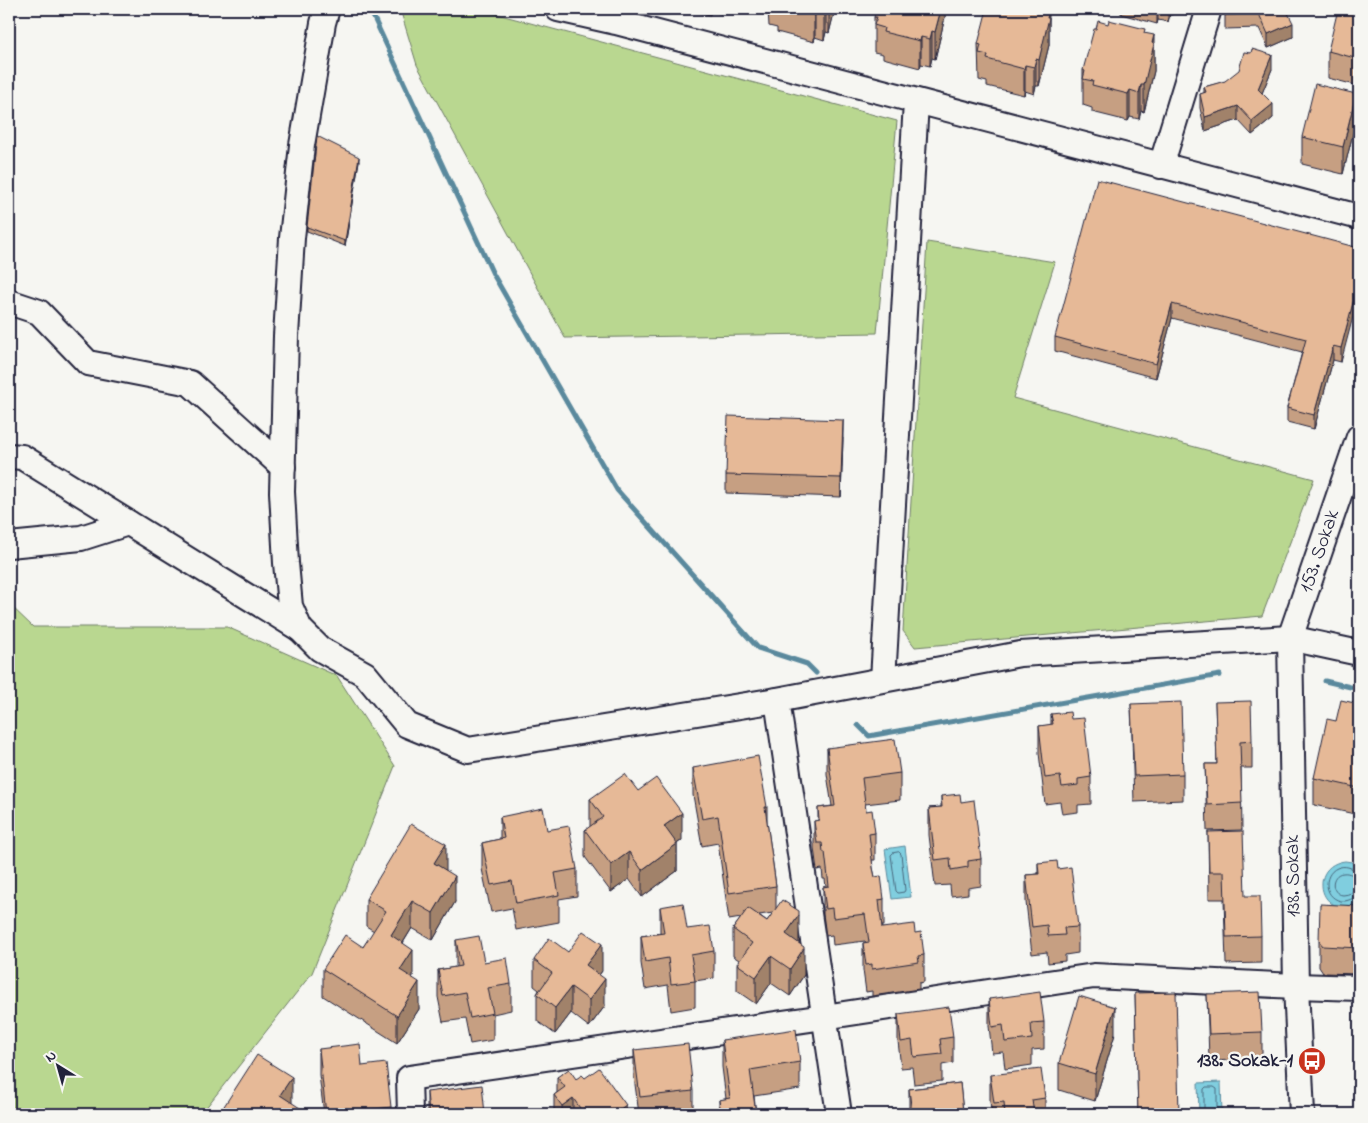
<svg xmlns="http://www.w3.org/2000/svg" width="1368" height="1123" viewBox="0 0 1368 1123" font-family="'Indie Flower',sans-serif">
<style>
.green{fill:#b9d790;stroke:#6e7c66}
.water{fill:#80cedf;stroke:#5a899d}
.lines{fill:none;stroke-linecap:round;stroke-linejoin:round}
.shore{stroke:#48677d;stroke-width:1}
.stream{stroke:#5a899d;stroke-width:5}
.minor-casing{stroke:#22223b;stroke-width:28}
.minor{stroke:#f6f6f2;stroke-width:24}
.wall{fill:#c69f82;stroke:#22223b;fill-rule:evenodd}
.shaded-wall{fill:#a1826a;stroke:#22223b}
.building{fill:#e6b997;stroke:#22223b}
.labels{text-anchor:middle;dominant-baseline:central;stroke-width:4.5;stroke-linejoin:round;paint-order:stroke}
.street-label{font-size:20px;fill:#22223b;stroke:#f6f6f2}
.poi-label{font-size:20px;font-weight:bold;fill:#22223b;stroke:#f6f6f2;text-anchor:end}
</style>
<rect width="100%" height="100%" fill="#f6f6f2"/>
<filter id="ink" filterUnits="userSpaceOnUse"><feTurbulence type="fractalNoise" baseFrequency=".02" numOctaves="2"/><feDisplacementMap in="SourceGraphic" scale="10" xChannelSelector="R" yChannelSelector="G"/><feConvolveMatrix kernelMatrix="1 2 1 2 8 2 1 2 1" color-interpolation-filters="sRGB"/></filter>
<g filter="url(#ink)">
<!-- green -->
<path class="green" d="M400,9H478L897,121L877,333L565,338L417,65Z
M927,242L1055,262L1013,398L1314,479L1262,616L915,647L903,631Z
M9,604L33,627H227L337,676L395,766L312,973L201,1114H9Z"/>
<!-- water -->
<path class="water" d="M905,846L911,897L892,899L885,849Z
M1345,861L1352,862L1359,867V901C1356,903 1352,905 1348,906C1318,912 1310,865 1345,861Z
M1221,1082L1222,1114H1199L1198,1083Z"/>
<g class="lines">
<!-- shore -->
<path class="shore" d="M899,852L901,854L905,890L904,892L898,893L896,891L891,855L893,853Z
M1359,870C1353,870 1348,865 1340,867C1323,871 1322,897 1341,901C1348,902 1353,897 1359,897
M1359,877C1354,876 1349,872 1343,873C1330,874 1330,894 1343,895C1349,895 1354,891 1359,890
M1204,1114V1089L1206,1087H1214L1217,1089V1114"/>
<!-- stream -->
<path class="stream" d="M373,9V16L493,274L617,490L758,648L807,664L816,673
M1325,681L1359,689
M858,725L869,736L1220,675"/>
<defs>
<g id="minor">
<path d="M327,9L323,23L302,145L292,238L286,336L282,492L286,563L290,606L300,629L320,649L365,674L407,725L468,750L777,700L1020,654L1290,638L1359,653"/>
<path d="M558,9L616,22L1359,217"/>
<path d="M1161,166L1209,9"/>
<path d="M9,302L39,312L88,363L190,383L283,467"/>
<path d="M9,456L22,457L300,629"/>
<path d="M9,545L81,538L128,523"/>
<path d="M883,680L916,102"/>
<path d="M777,700L839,1114"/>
<path d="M410,1114L409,1078L824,1017L1094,976L1296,986L1359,988"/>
<path id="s1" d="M1302,1114L1296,986L1290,638L1359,437"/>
</g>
</defs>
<!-- minor casing -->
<use href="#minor" class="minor-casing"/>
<!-- minor -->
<use href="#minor" class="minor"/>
</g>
<!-- wall -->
<path class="wall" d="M684,9H722L721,14L711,11L710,15Z
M768,9H835L829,33L826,32L824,40L815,37L814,42L777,32V28L769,26Z
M945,9V17L935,59L932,58L930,66L921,64L920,68L883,58V54L874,52V17Z
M1116,9H1174L1172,15L1170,14L1168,22L1158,20L1157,24L1121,14V10Z
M1225,9H1292L1288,13L1293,37L1268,48L1259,28L1225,29Z
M1359,9V86L1328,78V51Z
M1049,18V45L1039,86H1036L1034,94L1025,91L1024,95L987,86V82L979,80L978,44Z
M1145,33L1154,44V71L1144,112L1141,111L1139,119L1130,117L1128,121L1092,112V108L1083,105V70Z
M1272,69L1262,93L1273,118L1252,135L1238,120L1205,131L1200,108V94L1204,93V87Z
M1356,121L1343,174L1302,164V137Z
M359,161L345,246L307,231V227Z
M1359,248L1341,362L1333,360L1314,429L1287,422V408L1302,352L1172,318L1156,378L1055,351V337Z
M843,438L841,497L726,493V475Z
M1215,702L1252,741V768H1241L1242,830L1207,831L1205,764H1217Z
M1131,704L1183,774V800L1134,802Z
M1359,704V815L1314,805V778L1336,721Z
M1051,714L1071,719L1091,777V804L1078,805V812L1062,814L1060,802L1045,804L1039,753V726L1051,725Z
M827,748L900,773V800L865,804L866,811L875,833V860H872L873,868L875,877L884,899V926H882V928L915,933L924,955V982L919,983V989L872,996V991L866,992L863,970V943H866L865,941L833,945L832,935L826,936L823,914V887H826L825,879H823L822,869L817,870L814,848V821H818V808L832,806L827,774Z
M693,768L767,807V822L776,886V908L799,942V943L804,975L790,996L771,983L756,1004L737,991V964L739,960L733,956V929L741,918L729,920L718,843L702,846L693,795ZM773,913L767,921L759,915Z
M638,791L682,840L677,844V871L642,897L629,879L611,892L585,857V830L590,827V799Z
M941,796L961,802L981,859V886L968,888V894L951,896L950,885L935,886L929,835V808L941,807Z
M500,817L547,830L577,869V896L559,899V922L516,930L512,908L491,912L482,869V843L500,839Z
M1208,832L1261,936V963L1226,964L1224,899H1209Z
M1038,863L1058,869L1078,927V953L1065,955V961L1048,963L1047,952L1032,954L1026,902V875L1038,874Z
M446,870L455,902L433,940L412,928L403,943L413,976L412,978L419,1009L397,1043L323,996V969L363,947L374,931L366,926V899Z
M1359,906V974L1323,973L1319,967V941Z
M660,907L714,951V978L695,981V1007L671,1011L668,985L645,989L641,963V936L660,933Z
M456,940L511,984V1010L493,1014V1040L470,1044L465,1019L443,1022L438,997V970L456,967Z
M568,952L602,971L599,975L605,1006L589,1027L571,1013L555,1034L537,1021V994L539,990L534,986V960Z
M1135,993L1179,1114H1138Z
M1207,994L1262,1032V1059L1209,1061Z
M989,999L1044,1022V1049L1032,1050V1065L1005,1069L1003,1052L992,1053L989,1026Z
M898,1014L953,1037V1063L942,1065V1081L914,1084L912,1067L901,1068L898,1041Z
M1115,1034L1095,1101L1059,1090V1063Z
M722,1040L800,1062V1089L754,1096L756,1114H719V1100L726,1099L722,1067Z
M319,1049L362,1066L391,1107V1114H324L319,1075Z
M634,1050L693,1091V1114H639L634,1077Z
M990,1075L1045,1098V1114H992L990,1102Z
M557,1077L576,1079L585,1078L626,1114H554V1095L557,1093Z
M960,1083L963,1114H909V1089Z
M427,1092L485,1114H427Z"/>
<!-- shaded-wall -->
<path class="shaded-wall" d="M825,9H826V32L824,40V13Z
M829,9H835L829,33Z
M941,9H945V17L935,59V32Z
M1157,9H1158V20L1157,24Z
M1168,9H1170V14L1168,22Z
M1284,9H1292L1284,18Z
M1049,10V45L1039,86V60Z
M815,11V37L814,42V15Z
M1293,23V37L1268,48V34Z
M932,31V58L930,66V39Z
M1154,35V71L1144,112V85Z
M921,37V64L920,68V41Z
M1272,55V69L1258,103V89Z
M1036,59V86L1034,94V67Z
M1025,65V91L1024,95V69Z
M1141,85V111L1139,119V93Z
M1130,90V117L1128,121V94Z
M1356,94V121L1343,174V147Z
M1273,104V118L1252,135V121Z
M1238,106V120L1205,131V117Z
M359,157V161L345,246V241Z
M1359,280V294L1341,362V348Z
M1172,304V318L1156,378V364Z
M1333,346V360L1314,429V415Z
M843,420V438L841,497V478Z
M682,813V840L664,853V826Z
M446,844V871L434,863Z
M677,844V871L642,897V870Z
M629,852V879L611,892V865Z
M455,876V902L433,940V913Z
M412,901V928L391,962V935Z
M799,915V942L786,961V934Z
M602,944V971L586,992V965Z
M804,948V975L790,996V969Z
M413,950V976L400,997V970Z
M771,956V983L756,1004V977Z
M605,979V1006L589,1027V1000Z
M419,982V1009L397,1043V1016Z
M571,987V1013L555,1034V1008Z
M1115,1007V1034L1095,1101V1074Z
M292,1077V1104L280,1095Z
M573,1098V1114H562V1106Z
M626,1105V1114H613Z
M300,1108V1114H296Z"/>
<!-- building -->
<path class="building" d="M790,9H825L824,13L815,11L814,15Z
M876,9H941L935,32L932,31L930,39L921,37L920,41L883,32L884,28L874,25L877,17H874Z
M987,9H1045L1049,10L1047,18H1049L1039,60L1036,59L1034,67L1025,65L1024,69L987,59L988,55L979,53L981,45L978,44Z
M1225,9H1286L1293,23L1268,34L1259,14L1225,15Z
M1338,9H1359V59L1328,51Z
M1109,20L1145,29L1144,33L1154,35L1152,43L1154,44L1144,85H1141L1139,93L1130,90L1128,94L1092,85L1093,81L1083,79L1085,71L1083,70L1094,29H1096L1098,21L1108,24Z
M1252,49L1272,55L1258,89L1273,104L1252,121L1238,106L1205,117L1200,94L1206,92L1204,87L1225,81L1239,70L1244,52L1251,53Z
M1315,84L1356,94L1343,147L1302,137Z
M317,136L359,157L345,241L307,227Z
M1097,179L1359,248V280L1341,348L1333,346L1314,415L1287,408L1306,339L1172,304L1156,364L1055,337Z
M728,416L843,420L841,478L726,475Z
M1341,700L1359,704V788L1314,778L1327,719L1336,721Z
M1251,701L1252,741L1240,742L1242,803L1207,805L1205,764H1217L1215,702Z
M1181,702L1183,774L1134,776L1131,704Z
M1070,712L1071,719L1084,718L1091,777L1078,779V785L1062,787L1060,776L1045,778L1039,726L1053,724L1051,714Z
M895,739L900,773L862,778L866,811L872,810L875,833L869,834L873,868L875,877L881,876L884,899L879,900L882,928L914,924L915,933L921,932L924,955L918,956L919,962L872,969V964L866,965L863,943L869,942L865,914L833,918L832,908L826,909L823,887L829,886L825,852H823L822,843H817L814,821L819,820L818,808L835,806L827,748Z
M758,756L767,807H765L776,886L729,893L718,816L702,819L693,768Z
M625,774L638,791L656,778L682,813L664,826L677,844L642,870L629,852L611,865L585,830L603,817L590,799Z
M960,794L961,802L974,800L981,859L968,861V867L951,870L950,858L935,860L929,808L942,807L941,796Z
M543,808L547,830L569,826L577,869L555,873L559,895L516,903L512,881L491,885L482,843L504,838L500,817Z
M411,824L446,844L434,863L455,876L433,913L412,901L391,935L413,950L400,970L419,982L397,1016L323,969L345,935L363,947L386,911L366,899Z
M1243,831L1245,896H1260L1261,936L1226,937L1224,872H1209L1208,832Z
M1057,861L1058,869L1071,867L1078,927L1064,928L1065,935L1048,936L1047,925L1032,927L1026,875L1039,874L1038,863Z
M782,900L799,911V915L786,934L804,947V948L790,969L771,956L756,977L737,964L752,943L733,929L748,908L767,921Z
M683,903L687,929L710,926L714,951L691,955L695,981L671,984L668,958L645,962L641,936L664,933L660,907Z
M1320,904L1359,906V948L1323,946L1319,941Z
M583,931L602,944L586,965L605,979L589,1000L571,987L555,1008L537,994L552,973L534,960L549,938L568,952Z
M479,936L484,962L507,958L511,984L488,988L493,1013L470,1018L465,992L443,996L438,970L461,966L456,940Z
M1040,992L1044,1022L1031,1023L1032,1039L1005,1042L1003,1025L992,1027L989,999Z
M1176,992L1179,1114H1138L1135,993Z
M1260,992L1262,1032L1209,1034L1207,994Z
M1079,996L1115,1007L1095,1074L1059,1063Z
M949,1007L953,1037L940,1039L942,1054L914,1057L912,1040L901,1042L898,1014Z
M796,1029L800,1062L750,1070L756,1114H721L719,1100L730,1098L722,1040Z
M360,1044L362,1066L386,1063L391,1107L367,1110V1114H326L319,1049Z
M688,1044L693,1091L640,1097L634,1050Z
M257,1055L292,1077L280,1095L300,1108L296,1114H219Z
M599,1068L626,1105L613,1114H584L573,1098L562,1106L554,1095L565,1087L557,1077L569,1069L576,1079L582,1075L585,1078Z
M1041,1069L1045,1098L1032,1100L1034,1114H1005L1004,1102L994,1103L990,1075Z
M960,1083L963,1112L950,1114H912L909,1089Z
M482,1085L485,1114H429L427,1092Z"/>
</g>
<!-- icons -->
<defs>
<symbol id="bus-disc" viewBox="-11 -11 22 22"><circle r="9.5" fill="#c8321e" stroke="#f6f6f2"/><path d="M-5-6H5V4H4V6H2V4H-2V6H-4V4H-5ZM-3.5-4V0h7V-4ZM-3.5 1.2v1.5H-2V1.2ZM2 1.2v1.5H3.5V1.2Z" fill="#fff"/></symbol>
</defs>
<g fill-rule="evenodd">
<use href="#bus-disc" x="1296" y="1045" width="32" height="32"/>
</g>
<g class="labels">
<!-- street labels -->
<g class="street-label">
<text stroke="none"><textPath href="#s1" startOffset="568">153. Sokak</textPath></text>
<text transform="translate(1294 876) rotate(-91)">138. Sokak</text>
</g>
<!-- poi labels -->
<g class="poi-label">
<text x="1293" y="1061">138. Sokak-1</text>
</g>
</g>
<!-- margin -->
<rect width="1368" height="1123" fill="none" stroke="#f6f6f2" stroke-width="30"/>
<rect x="15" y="15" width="1338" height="1093" fill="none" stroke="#22223b" stroke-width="2" filter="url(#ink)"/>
<!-- north arrow -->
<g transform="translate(58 1066) rotate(323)" stroke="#f6f6f2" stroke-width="4" paint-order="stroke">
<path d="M0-4L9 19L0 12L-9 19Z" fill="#22223b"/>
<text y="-8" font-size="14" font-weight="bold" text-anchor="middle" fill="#22223b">N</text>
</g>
</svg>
